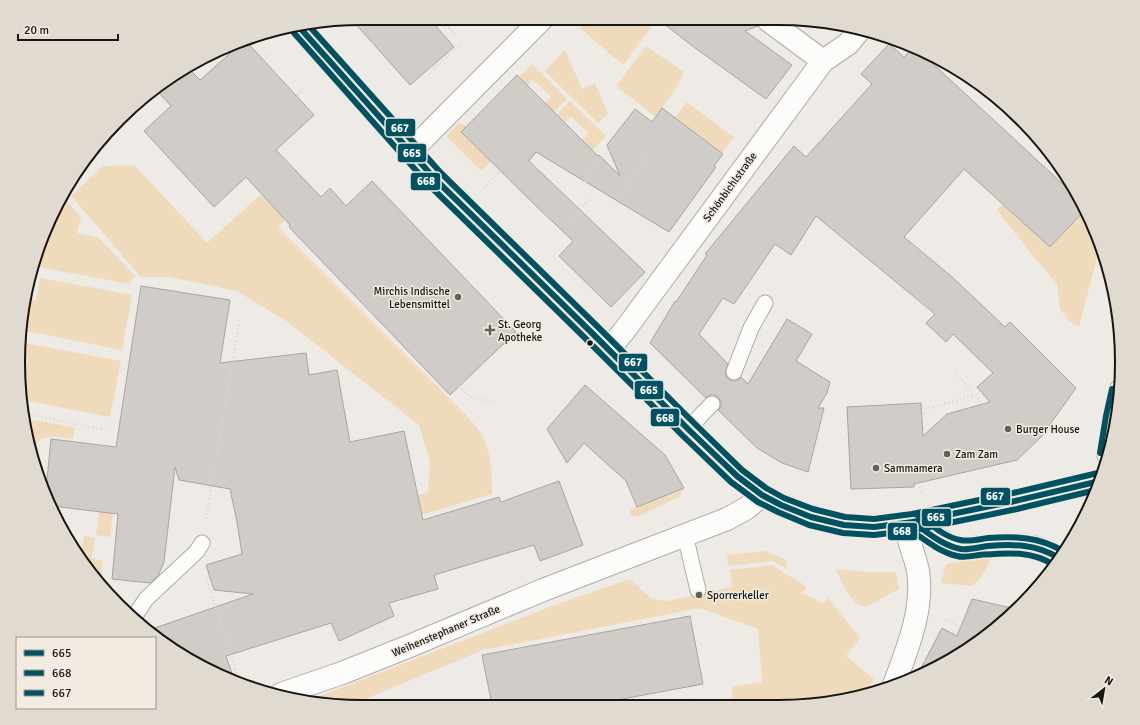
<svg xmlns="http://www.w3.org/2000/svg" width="1140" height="725" viewBox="0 0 1140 725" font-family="Signika,sans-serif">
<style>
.green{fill:#efdbbb}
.building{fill:#d0cdc8;stroke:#a8a5a1}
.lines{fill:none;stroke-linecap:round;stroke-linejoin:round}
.service-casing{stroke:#afaca8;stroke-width:17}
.minor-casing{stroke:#afaca8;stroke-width:24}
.secondary-casing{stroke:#afaca8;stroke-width:24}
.path{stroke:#d6d6d4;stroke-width:2.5;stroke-dasharray:1 3;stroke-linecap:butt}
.service{stroke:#fcfcfb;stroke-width:15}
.minor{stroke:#fcfcfb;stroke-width:22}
.secondary{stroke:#fcfcfb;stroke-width:22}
.bus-1-casing{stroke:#f2ebe1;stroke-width:9}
.bus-2-casing{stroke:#f2ebe1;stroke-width:9}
.bus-3-casing{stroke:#f2ebe1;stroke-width:9}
.bus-1{stroke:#005262;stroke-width:6}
.bus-2{stroke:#005262;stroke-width:6}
.bus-3{stroke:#005262;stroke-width:6}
.poi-dot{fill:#63605c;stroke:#f2ebe1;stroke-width:1.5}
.bus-dot{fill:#181512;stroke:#f2ebe1;stroke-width:1.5}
.labels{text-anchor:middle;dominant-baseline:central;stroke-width:3;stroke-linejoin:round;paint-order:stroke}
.street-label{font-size:11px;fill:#181512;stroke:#f2ebe1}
.poi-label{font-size:11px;fill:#181512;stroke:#f2ebe1;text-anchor:start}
.rim{fill:none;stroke:#181512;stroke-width:2}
.line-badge{stroke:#f2ebe1;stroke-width:1.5}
.badge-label{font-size:11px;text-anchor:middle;font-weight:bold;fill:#fff}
</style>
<rect width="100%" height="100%" fill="#eeeae5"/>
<!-- green -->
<path class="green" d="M576,19L657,20L623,65L581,29Z
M646,46L684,72L678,85L656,117L616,86Z
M565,50L582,89L595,83L608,114L598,123L545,71Z
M532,64L567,99L554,112L545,103L551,97L533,80L528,85L519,77Z
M570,101L606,136L593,150L582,140L588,133L571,117L565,122L557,115Z
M687,102L734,137L722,153L709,144L665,130Z
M459,123L467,126L461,132L491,161L481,171L446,136Z
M134,165L207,243L261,194L270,204L284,192L298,206L278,227L458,407C465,414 472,421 477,428C492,448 492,471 492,494L391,524L396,503L428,492L430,462L419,425L286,321L237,291L169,277H141L71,196L103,166Z
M65,199L81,217L77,233L99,238L135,276L129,284L34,266L36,252Z
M1003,204L1050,247L1086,209L1100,246L1079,327L1069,321L1060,309L1057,284L1029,251L997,210Z
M40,278L132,295L122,350L21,330L27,298L36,300Z
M19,342L121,361L110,417L25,400Z
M34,420L75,428L73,439C62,437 41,433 35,446C34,450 34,455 33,459L30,451L27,423H29Z
M105,468L118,471L110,537L96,535Z
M684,488L679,497L639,516L632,517L629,510Z
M84,536L95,538L92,558L103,561L101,580L81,556Z
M767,551L786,560L787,569L773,561L728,566L727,555Z
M992,556C987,567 982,579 972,586L941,583L946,564Z
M772,565L806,586L803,593L824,604L828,598L860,638L846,656L874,679L863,696L800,706H733L732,687L762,682L758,629L700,608L483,650L353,704H318L307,701L560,603L630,579L652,599L668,601L732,587L730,570Z
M836,569L865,572H896L899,589L868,606C852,610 841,580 836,569Z"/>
<!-- building -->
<path class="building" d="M362,18H429L454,47L410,85L352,20Z
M659,20L757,21L758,26L745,31L792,65L766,99L695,48Z
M245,40L314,115L276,150L321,197L330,188L346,206L372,181L516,332L450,395L289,227L290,225L246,177L214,207L144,131L171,106L156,90L171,76L188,68L200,80Z
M889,44L904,57L913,48L918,50L1079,199L1086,209L1050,247L964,169L904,237L951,276L1005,327L1010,322L1076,388L1041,437L1017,460L914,484V487L851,489L847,407L921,403L923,436L947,414L990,402L977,387L993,373L953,334L946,342L926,323L935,314L816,216L791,255L775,244L734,304L723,298L699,334L728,364L725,373L727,378L730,380L735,381L739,379L741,377L748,384L787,319L812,334L796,361L830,382L827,393L818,408H824L808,472L782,463L757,448L718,410L721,407V402L718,397L715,395H710L706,398L650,343L675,301L676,302L707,255L705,254L794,146L806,157L872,84L861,74Z
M517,75L598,156L599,155L620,176L607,145L635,109L652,122L662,108L723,154L714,166L716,167L669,232L536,152L529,161L645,272L611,307L559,256L573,241L536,206L461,132Z
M141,286L230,300L220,363L306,353L309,375L337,370L350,442L404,431L423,520L499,497L501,502L559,481L583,545L540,561L534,545L434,575L438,589L389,603L394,616L339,641L331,623L226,656L235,682L230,681L149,630L253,594L214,590L206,565L242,554L237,522L230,489L179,480L175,467L164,562L158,576L150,583L112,579L118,514L52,506L46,490L51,439L116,447Z
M585,385L665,455L684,488L637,507L626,481L584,443L567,463L547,429Z
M972,599L1016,609L987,636L930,672L917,676L942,628L957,636Z
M690,616L703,684L590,705H492L482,655Z"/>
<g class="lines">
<defs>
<path id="service" d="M734,372L751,328L765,303
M689,430L701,415L712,404
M685,535L698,590
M133,619L146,599L192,556L197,551L202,543"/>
<path id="minor" d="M769,21L823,61
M410,152L542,19
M609,349L624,331L823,61L848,44L858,32
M894,685C907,649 924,610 918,571C917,565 915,559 913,553C910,543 907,533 904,523
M281,694L342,673L412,645L543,590L727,519L747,508L762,495"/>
<path id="secondary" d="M300,28L435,179L562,304L592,333L689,430L737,476L762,495L781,505L811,517L844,525L874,527L913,522L1015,501L1100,481
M1108,454L1114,417L1120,391
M913,522C927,531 942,544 958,548C965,550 975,547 982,547C1010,544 1036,542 1059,558"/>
</defs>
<!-- service casing -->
<use href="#service" class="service-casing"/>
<!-- minor casing -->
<use href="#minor" class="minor-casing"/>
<!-- secondary casing -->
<use href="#secondary" class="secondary-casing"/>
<!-- path -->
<path class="path" d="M440,19L455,34
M263,59L270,53
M432,66L434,69L463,42
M297,95L303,89
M674,179L677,176
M585,182V176L614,145
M484,188L500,171
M618,199L648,155
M573,226L568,223L589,199
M954,371L987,408
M459,386L470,397L495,402
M26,414L105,430
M922,417L926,409L975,395
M919,483L921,492
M206,519L240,317
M1071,531L1078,530
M206,577L240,683
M945,620L985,638
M657,706L695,699L697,706"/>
<!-- service -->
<use href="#service" class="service"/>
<!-- minor -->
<use href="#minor" class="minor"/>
<!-- secondary -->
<use href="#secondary" class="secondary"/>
<defs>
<path id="bus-1" d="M300,28L435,179L592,333L689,430L737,476L762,495L781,505L811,517L844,525L874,527L913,522L1015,501L1100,481
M1108,454L1114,417L1120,393
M913,522C927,532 943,546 961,549C970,550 979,547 988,546C1014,544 1036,544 1059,558"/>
<path id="bus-2" d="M294,33L429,185L586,339L683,436L731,482L758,502L778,512L809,525L843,533L874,535L915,530L1017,509L1096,490
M909,529C924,539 939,552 957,556C964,558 972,556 979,555C1006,553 1030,550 1054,565"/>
<path id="bus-3" d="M310,27L441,173L598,327L695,424L742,470L766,488L784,498L813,509L845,517L874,519L912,514L1013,493L1098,473
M1100,453L1106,416L1112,389
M917,515C931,524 944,537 960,540C969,542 980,539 988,538C1016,536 1039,537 1063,551"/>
</defs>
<!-- bus-1 casing -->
<use href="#bus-1" class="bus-1-casing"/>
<!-- bus-2 casing -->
<use href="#bus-2" class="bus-2-casing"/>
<!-- bus-3 casing -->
<use href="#bus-3" class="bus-3-casing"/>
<!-- bus-1 -->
<use href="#bus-1" class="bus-1"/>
<!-- bus-2 -->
<use href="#bus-2" class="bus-2"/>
<!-- bus-3 -->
<use href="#bus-3" class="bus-3"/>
</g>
<!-- markers -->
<g class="poi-dot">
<circle cx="458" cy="297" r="4"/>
<path d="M488 324h4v4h4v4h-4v4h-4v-4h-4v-4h4z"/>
<circle cx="1008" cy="429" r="4"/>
<circle cx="947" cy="454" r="4"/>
<circle cx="876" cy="468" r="4"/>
<circle cx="699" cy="595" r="4"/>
</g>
<circle class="bus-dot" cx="590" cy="343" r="3.5"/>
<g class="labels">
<!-- street labels -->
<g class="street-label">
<text transform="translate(730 187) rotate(-54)">Schönbichlstraße</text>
<text transform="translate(446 631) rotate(-23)">Weihenstephaner Straße</text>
</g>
<!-- poi labels -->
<g class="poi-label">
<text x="450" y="291" text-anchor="end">Mirchis Indische<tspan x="450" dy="13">Lebensmittel</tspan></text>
<text x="498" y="324">St. Georg<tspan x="498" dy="13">Apotheke</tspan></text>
<text x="1016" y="429">Burger House</text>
<text x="955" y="454">Zam Zam</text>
<text x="884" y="468">Sammamera</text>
<text x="707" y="595">Sporrerkeller</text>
</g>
</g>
<!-- crop -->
<path d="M0 0H1140V725H0ZM362 25H778A337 337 0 0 1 1115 362V363A337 337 0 0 1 778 700H362A337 337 0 0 1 25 363V362A337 337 0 0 1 362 25Z" fill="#e1dad0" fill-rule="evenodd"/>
<path class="rim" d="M362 25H778A337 337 0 0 1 1115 362V363A337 337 0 0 1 778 700H362A337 337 0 0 1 25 363V362A337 337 0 0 1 362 25Z"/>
<g class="line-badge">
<rect x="385" y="118" width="31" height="19" rx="4" fill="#005262"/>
<rect x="397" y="143" width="30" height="20" rx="4" fill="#005262"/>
<rect x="410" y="172" width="31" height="19" rx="4" fill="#005262"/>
<rect x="618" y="353" width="30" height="19" rx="4" fill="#005262"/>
<rect x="634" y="380" width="30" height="20" rx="4" fill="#005262"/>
<rect x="650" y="408" width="30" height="19" rx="4" fill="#005262"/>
<rect x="980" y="487" width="31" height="19" rx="4" fill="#005262"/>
<rect x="921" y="508" width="31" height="19" rx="4" fill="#005262"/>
<rect x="887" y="522" width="31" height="19" rx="4" fill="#005262"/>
</g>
<g class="badge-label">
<text x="400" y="132">667</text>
<text x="412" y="157">665</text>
<text x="426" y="185">668</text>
<text x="633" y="366">667</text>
<text x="649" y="394">665</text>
<text x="665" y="422">668</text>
<text x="995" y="500">667</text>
<text x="936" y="521">665</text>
<text x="902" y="535">668</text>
</g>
<!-- legend -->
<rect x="16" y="637" width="140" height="72" fill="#f2ebe1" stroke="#9b958e"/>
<rect x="24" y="650" width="20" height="6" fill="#005262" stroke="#9b958e"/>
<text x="52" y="657" font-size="12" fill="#181512">665</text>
<rect x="24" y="670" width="20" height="6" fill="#005262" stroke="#9b958e"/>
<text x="52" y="677" font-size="12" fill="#181512">668</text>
<rect x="24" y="690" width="20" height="6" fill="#005262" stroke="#9b958e"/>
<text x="52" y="697" font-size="12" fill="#181512">667</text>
<!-- north arrow -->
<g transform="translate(1104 689) rotate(31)" stroke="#f2ebe1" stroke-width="3" paint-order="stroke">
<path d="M0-3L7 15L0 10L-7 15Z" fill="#181512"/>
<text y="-6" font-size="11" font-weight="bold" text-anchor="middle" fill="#181512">N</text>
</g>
<!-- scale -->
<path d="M18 34v6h100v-6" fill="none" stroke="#181512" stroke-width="2"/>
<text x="24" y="34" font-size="12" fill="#181512" stroke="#f2ebe1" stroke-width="3" paint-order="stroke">20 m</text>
</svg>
